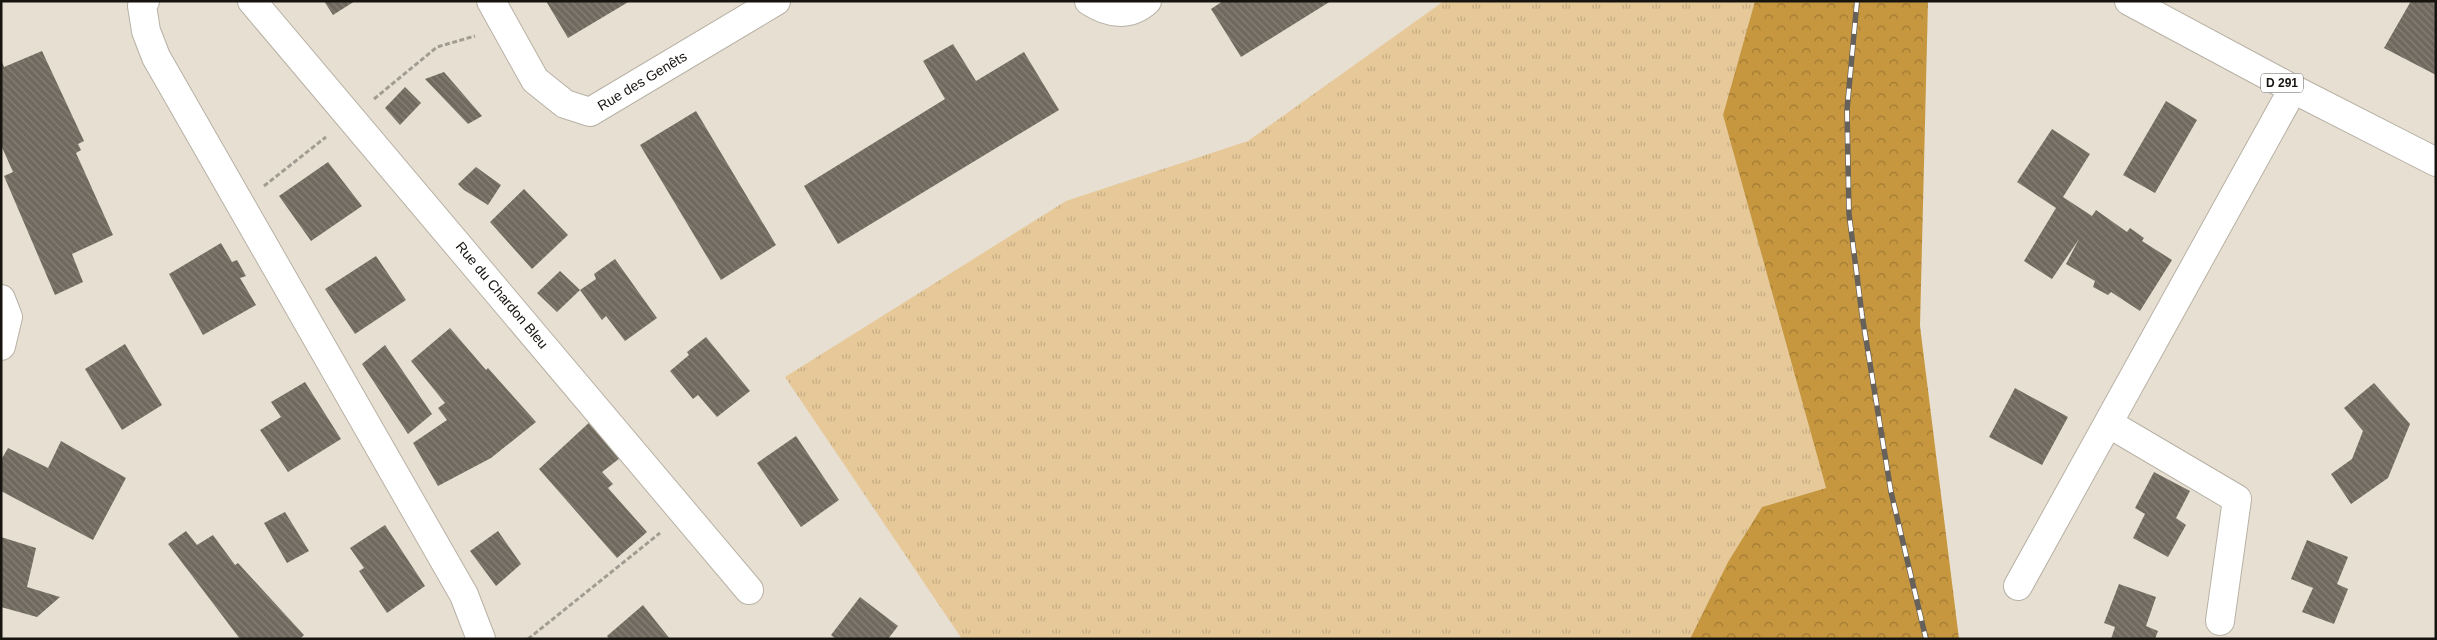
<svg xmlns="http://www.w3.org/2000/svg" width="2437" height="640" viewBox="0 0 2437 640" font-family="Helvetica,sans-serif">
<style>
.grass{fill:url(#grass-tufts)}
.forest{fill:url(#forest-crowns)}
.building{fill:url(#building-back-hatch)}
.lines{fill:none;stroke-linecap:round;stroke-linejoin:round}
.street-casing{stroke:#b8b1a5;stroke-width:30}
.primary-casing{stroke:#b8b1a5;stroke-width:30}
.path{stroke:#a29c92;stroke-width:3;stroke-dasharray:5 2.5;stroke-linecap:butt}
.street{stroke:#fff;stroke-width:28}
.primary{stroke:#fff;stroke-width:28}
.rail-casing{stroke:#66615a;stroke-width:5.5}
.rail{stroke:#fff;stroke-width:4;stroke-dasharray:11;stroke-linecap:butt}
.labels{text-anchor:middle;dominant-baseline:central;stroke-width:4.5;stroke-linejoin:round;paint-order:stroke}
.shield{fill:#fff;stroke:#5d5a58;stroke-width:1}
.shield-label{font-size:12px;font-weight:bold;fill:#171410}
.street-label{font-size:14px;fill:#171410;stroke:#fff}
</style>
<defs>
<pattern id="grass-tufts" width="24" height="20" patternUnits="userSpaceOnUse" patternTransform="scale(1.25)"><rect width="24" height="20" fill="#e7c999"/><path d="M3 7l-1-3M5 7V3M7 7l1-3M15 17l-1-3M17 17v-4M19 17l1-3" fill="none" stroke="#c5ac83"/></pattern>
<pattern id="forest-crowns" width="20" height="18" patternUnits="userSpaceOnUse" patternTransform="scale(1.25)"><rect width="20" height="18" fill="#c6973f"/><path d="M2 6a3 3 0 1 1 6 0M12 15a3 3 0 1 1 6 0" fill="none" stroke="#a07a33"/></pattern>
<pattern id="building-back-hatch" width="6" height="6" patternUnits="userSpaceOnUse" patternTransform="scale(1.25)"><rect width="6" height="6" fill="#70695e"/><path d="M-1 5l2 2M0 0l6 6M5-1l2 2" fill="none" stroke="#868179"/></pattern>
</defs>
<rect width="100%" height="100%" fill="#e6dfd2"/>
<!-- grass -->
<path class="grass" d="M1444,1H1755L1723,115L1826,488L1762,507L1728,562L1690,639H962L785,377L1066,201L1248,141Z"/>
<!-- forest -->
<path class="forest" d="M1755,1H1928L1920,326L1959,639H1690L1728,562L1762,507L1826,488L1723,115Z"/>
<!-- building -->
<path class="building" d="M324,1H355L333,15Z
M546,1H630L568,38Z
M1223,1H1331L1241,57L1211,9Z
M2411,1H2436V75L2384,48Z
M953,44L976,81L1024,52L1059,110L838,244L804,186L945,99L923,61Z
M42,51L84,141L78,144L81,150L76,153L113,235L72,254L83,282L55,295L4,176L13,172L1,145V60L4,67Z
M444,72L482,116L468,124L425,79Z
M405,87L421,103L400,125L385,108Z
M2166,101L2197,120L2155,193L2123,175Z
M696,111L776,245L721,280L640,145Z
M2052,129L2090,154L2063,197L2092,216L2096,210L2127,232L2130,228L2144,238L2142,241L2172,260L2140,311L2111,292L2108,295L2093,287L2095,281L2066,264L2079,239L2052,279L2024,261L2056,208L2017,182Z
M328,162L362,206L311,241L279,196Z
M476,167L501,185L488,205L464,190L458,184Z
M524,189L568,235L532,269L490,222Z
M221,243L232,262L237,260L246,276L240,278L256,305L203,335L169,274Z
M376,256L406,300L355,334L325,289Z
M615,259L657,318L625,341L606,316L602,320L580,290L596,279L594,274Z
M560,271L580,290L557,312L537,293Z
M450,328L486,370L488,368L536,422L491,458L438,486L413,443L447,420L438,408L445,403L411,361Z
M706,337L750,391L717,417L698,395L693,399L670,371L689,355L687,352Z
M125,344L162,405L122,430L85,369Z
M385,345L432,414L408,434L362,364Z
M305,382L341,439L288,472L260,430L281,417L271,402Z
M2374,383L2410,424L2388,478L2351,504L2331,474L2352,459L2363,431L2344,408Z
M2015,388L2068,417L2042,465L1989,437Z
M593,419L624,455L602,472L613,484L608,488L647,532L617,558L539,469Z
M796,436L839,500L801,527L757,463Z
M61,441L126,478L93,540L1,491V460L8,448L48,468Z
M2154,472L2190,491L2176,518L2186,525L2168,557L2133,538L2145,514L2135,508Z
M285,512L309,551L287,563L264,523Z
M385,525L425,586L387,613L359,571L364,568L350,548Z
M186,531L197,545L213,535L235,565L238,563L304,635L300,639H240L168,544Z
M498,531L521,564L496,586L470,551Z
M1,537L36,548L27,587L60,597L37,617L1,607Z
M2307,540L2348,557L2337,584L2348,589L2334,624L2302,612L2313,588L2291,579Z
M2119,584L2156,597L2146,626L2158,631L2155,639H2111L2115,627L2104,623Z
M860,597L898,626L888,639H836L831,635Z
M643,605L670,639H609L607,636Z"/>
<g class="lines">
<defs>
<path id="street" d="M145,1L142,6L146,31L156,57L464,595L481,639
M252,1L749,590
M491,1L535,80L565,104L590,112L776,1
M1089,1C1109,14 1129,17 1147,1
M1,299L8,317L1,346
M2108,423L2237,499L2220,621
M2018,586L2293,89"/>
<path id="primary" d="M2129,1L2293,89L2436,162"/>
</defs>
<!-- street casing -->
<use href="#street" class="street-casing"/>
<!-- primary casing -->
<use href="#primary" class="primary-casing"/>
<!-- path -->
<path class="path" d="M374,99L437,47L475,36
M264,186L326,137
M528,639L660,533"/>
<!-- street -->
<use href="#street" class="street"/>
<!-- primary -->
<use href="#primary" class="primary"/>
<defs>
<path id="rail" d="M1857,1L1847,110L1849,214L1862,315L1891,492L1926,639"/>
</defs>
<!-- rail casing -->
<use href="#rail" class="rail-casing"/>
<!-- rail -->
<use href="#rail" class="rail"/>
</g>
<g class="labels">
<!-- shield labels -->
<rect class="shield" x="2261" y="73.5" width="42" height="19" rx="4"/>
<g class="shield-label">
<text x="2282" y="83">D 291</text>
</g>
<!-- street labels -->
<g class="street-label">
<text transform="translate(642 81) rotate(-31)">Rue des Genêts</text>
<text transform="translate(502 295) rotate(50)">Rue du Chardon Bleu</text>
</g>
</g>
<!-- border -->
<rect width="2437" height="640" fill="none" stroke="#171410" stroke-width="5"/>
</svg>
